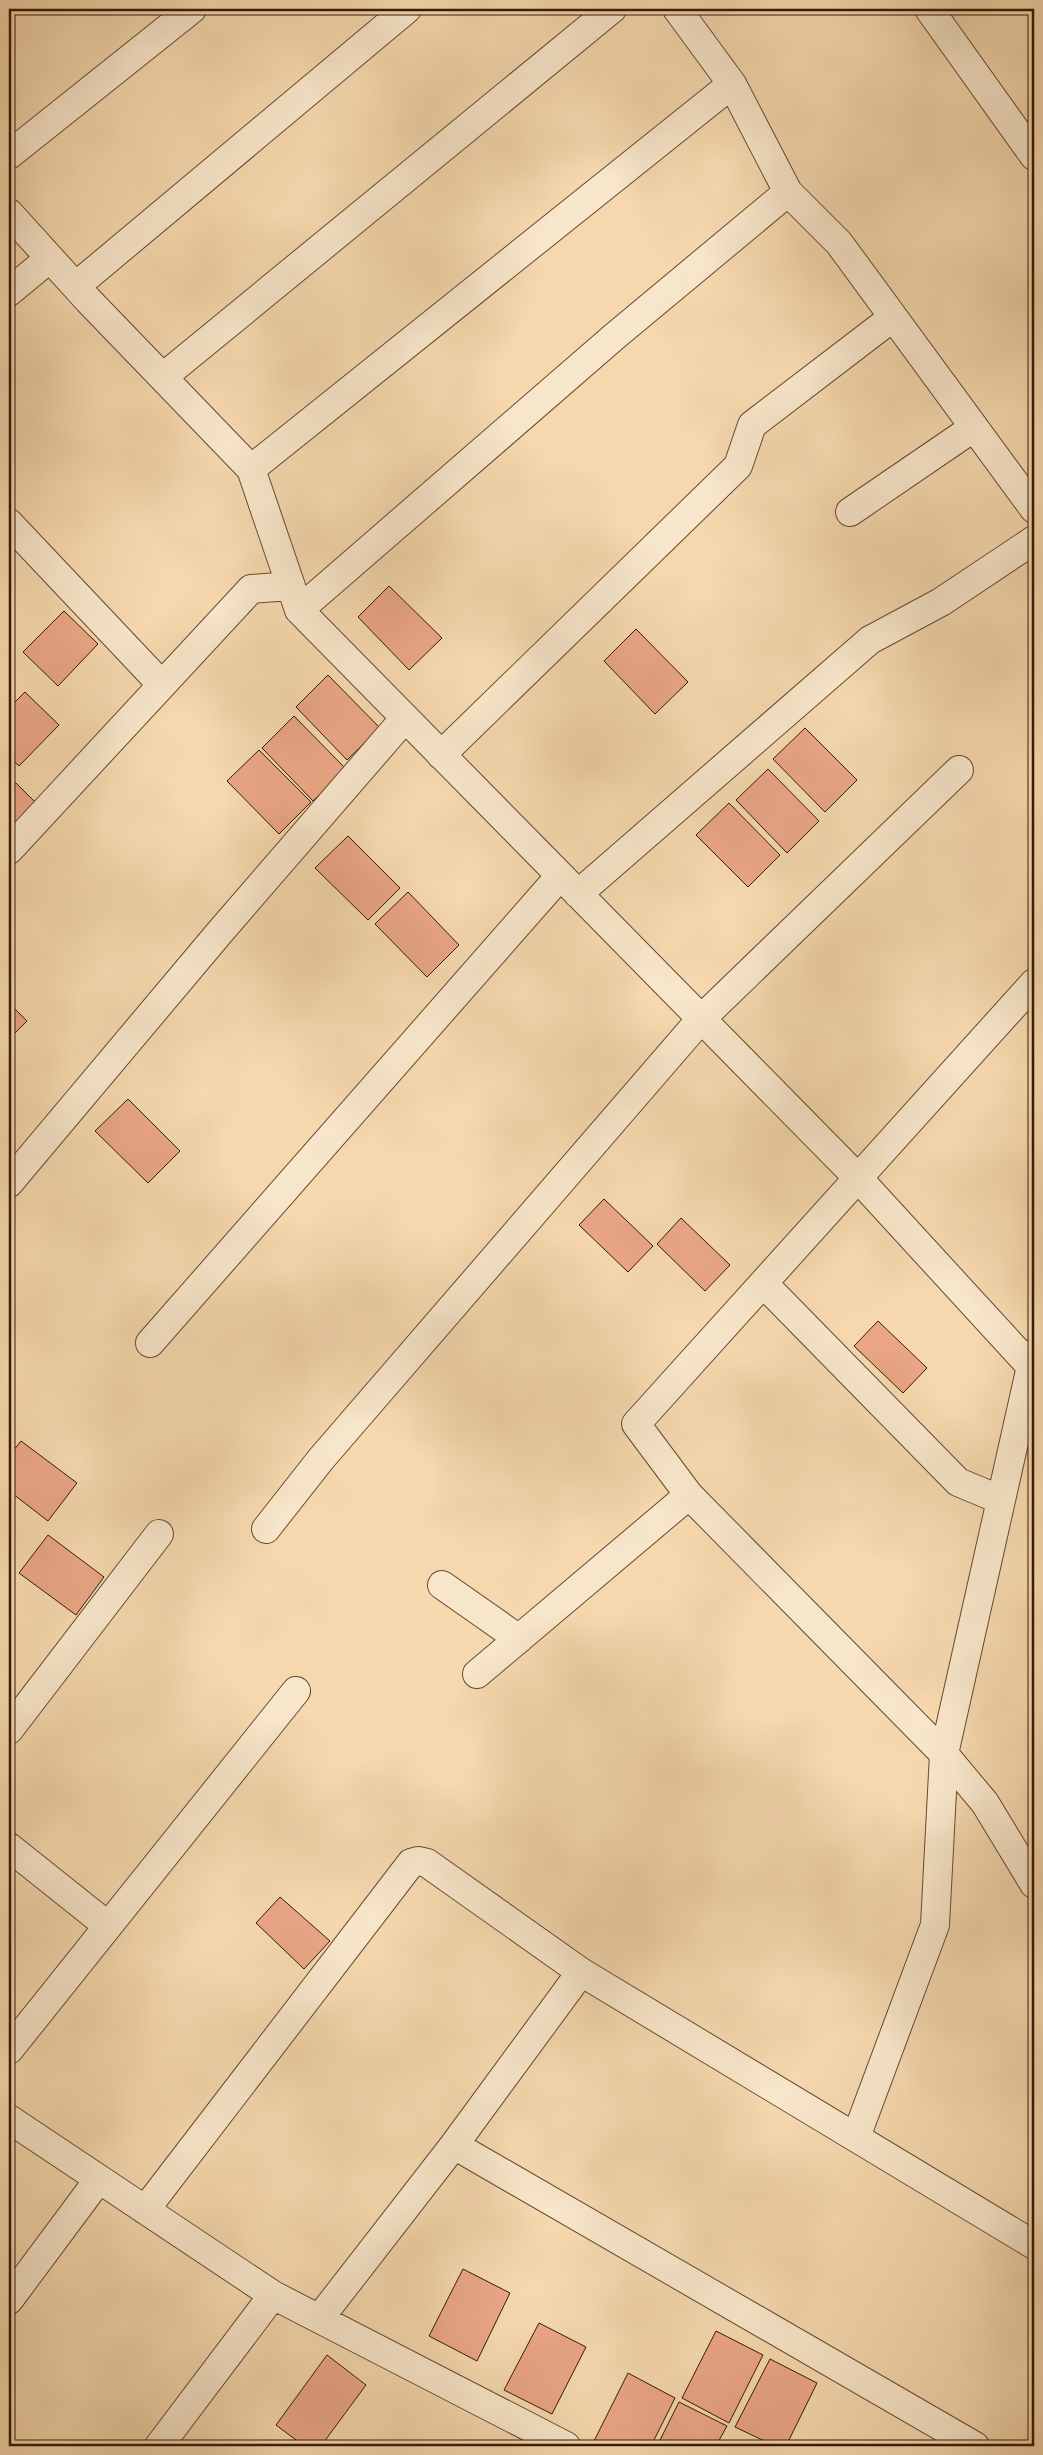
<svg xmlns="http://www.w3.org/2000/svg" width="1043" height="2455" viewBox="0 0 1043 2455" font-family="'Gentium Book Plus',serif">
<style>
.building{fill:#eaa686;stroke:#371906}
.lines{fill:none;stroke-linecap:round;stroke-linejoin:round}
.minor-casing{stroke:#664930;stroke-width:30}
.minor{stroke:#f8e6ca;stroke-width:28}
</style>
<rect width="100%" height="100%" fill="#f5d8ae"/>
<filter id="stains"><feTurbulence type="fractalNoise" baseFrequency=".004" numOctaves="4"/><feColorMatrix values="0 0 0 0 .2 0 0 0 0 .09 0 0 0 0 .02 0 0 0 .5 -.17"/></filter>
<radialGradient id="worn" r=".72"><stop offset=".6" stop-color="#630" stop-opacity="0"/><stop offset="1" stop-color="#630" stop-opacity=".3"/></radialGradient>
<!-- building -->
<path class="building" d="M389,586L442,638L409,670L358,617Z
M64,611L98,644L58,686L23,652Z
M636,629L688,682L655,714L604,661Z
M328,675L380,728L347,760L296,707Z
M25,692L59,725L19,766L9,757V708Z
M294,716L346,769L313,801L262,748Z
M805,728L857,780L825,812L773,759Z
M259,750L311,802L279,834L227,781Z
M768,769L819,821L787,853L736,800Z
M9,776L36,803L9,831Z
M729,803L780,855L748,887L696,835Z
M348,836L400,888L368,920L315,868Z
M408,892L459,945L427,977L375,924Z
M9,1003L27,1021L9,1039Z
M128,1099L180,1151L148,1183L95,1131Z
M604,1199L653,1246L628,1272L579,1225Z
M681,1218L730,1265L705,1291L657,1244Z
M878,1321L927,1368L903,1393L854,1346Z
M21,1441L77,1483L48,1521L9,1491V1456Z
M48,1535L104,1577L76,1615L19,1573Z
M280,1897L330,1941L304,1969L256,1923Z
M463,2269L510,2293L477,2361L429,2336Z
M539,2323L586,2347L552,2414L504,2390Z
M716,2331L763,2355L729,2423L682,2398Z
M327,2355L366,2385L321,2446H304L276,2425Z
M770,2359L817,2383L786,2446H775L735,2427Z
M628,2373L675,2398L651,2446H604L594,2441Z
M679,2402L727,2426L716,2446H657Z"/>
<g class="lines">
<defs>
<path id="minor" d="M677,9L732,84L788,192L839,243L1034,509
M929,9L1034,156
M9,155L192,9
M9,213L88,300L251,469L299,610L857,1177L1034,1370
M76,286L407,9
M9,292L50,258
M163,377L612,9
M251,469L732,84
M850,512L973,428
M9,523L162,685
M299,610L615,336L788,192
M441,755L738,466L752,425L892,318
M9,850L251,589L291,586
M578,894L870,640L941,602L1034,540
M9,1183L220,932L405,718
M764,1284L958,1482L1001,1500
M150,1343L560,876
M1034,1353L944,1754L985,1803L1034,1884
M266,1529L321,1459L701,1019L959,770
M442,1585L519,1639
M477,1674L689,1495
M9,1730L159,1534
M9,1847L108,1926
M9,2050L296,1691
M9,2119L273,2295L566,2446
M856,2137L935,1925L944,1754L689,1495L636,1424L1034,983
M454,2145L581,1972L1034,2245
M145,2210L411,1863L418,1861L427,1863L581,1972
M9,2300L99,2179
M319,2319L454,2145L975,2446
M159,2446L273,2295"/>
</defs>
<!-- minor casing -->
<use href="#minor" class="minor-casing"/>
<!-- minor -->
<use href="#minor" class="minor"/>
</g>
<!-- margin -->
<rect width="1043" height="2455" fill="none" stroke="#f5d8ae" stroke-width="30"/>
<rect x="10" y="10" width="1023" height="2435" fill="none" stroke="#371906" stroke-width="2.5"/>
<rect x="15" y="15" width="1013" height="2425" fill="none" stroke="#371906"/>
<rect width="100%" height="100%" filter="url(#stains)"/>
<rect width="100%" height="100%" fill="url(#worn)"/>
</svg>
